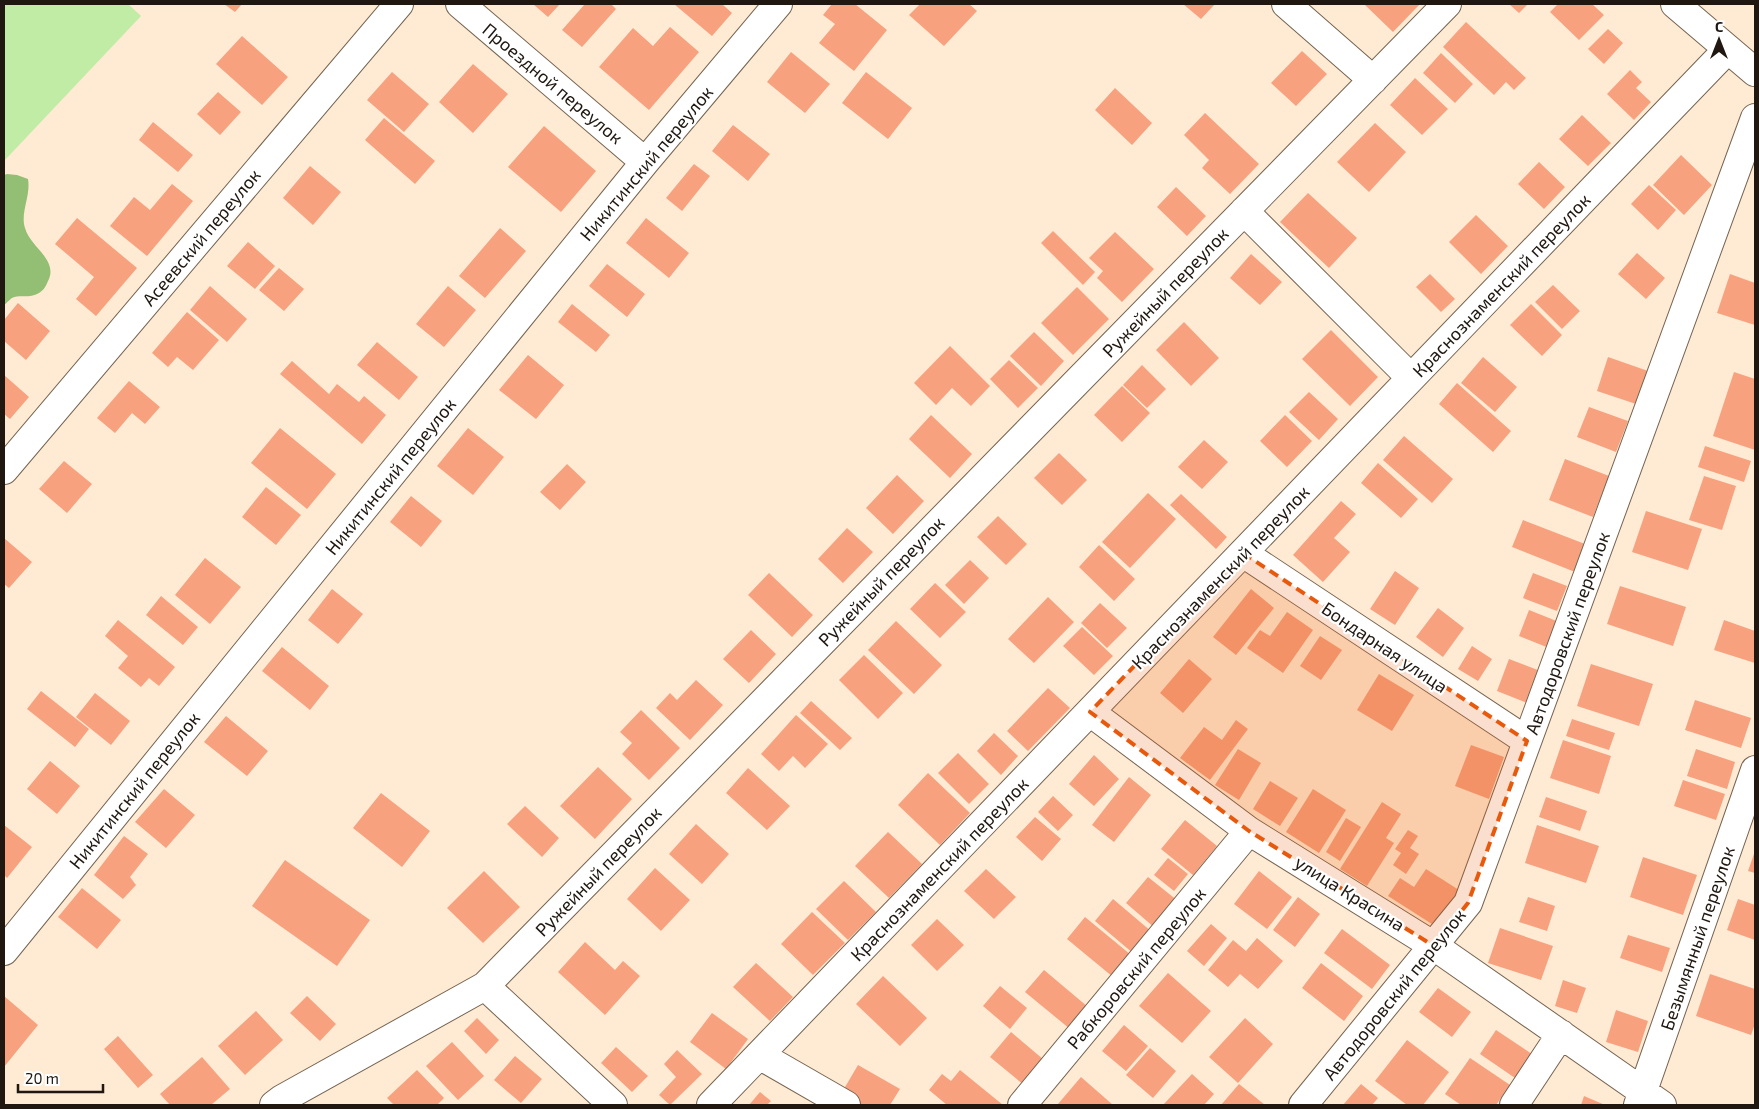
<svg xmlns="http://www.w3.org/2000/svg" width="1759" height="1109" viewBox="0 0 1759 1109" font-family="'Exo 2',sans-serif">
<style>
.green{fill:#c1eca5}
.forest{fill:#92bf73}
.building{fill:#f7a17e}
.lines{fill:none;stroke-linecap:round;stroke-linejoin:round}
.minor-casing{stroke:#756451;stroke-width:30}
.minor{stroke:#fff;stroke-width:28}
.marked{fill:#e8590c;fill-opacity:0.2;stroke:#e8590c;stroke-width:4;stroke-dasharray:10 6;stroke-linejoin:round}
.labels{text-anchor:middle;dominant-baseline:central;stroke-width:4.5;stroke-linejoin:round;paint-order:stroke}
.street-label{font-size:18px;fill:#1f1710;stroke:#fff}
</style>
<rect width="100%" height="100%" fill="#ffead4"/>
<!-- green -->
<path class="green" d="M4,4H128L141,16L4,161Z"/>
<!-- forest -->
<path class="forest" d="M7,174L17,175L28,179C31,196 20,213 25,228C30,247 59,260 48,281C46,286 44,290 39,293C29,299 20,294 12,298C10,299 6,304 4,305V175Z"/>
<!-- building -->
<path class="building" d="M224,4H242L235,12Z
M533,4H560L548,17Z
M585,4H611L616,9L582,47L562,30Z
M674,4H722L732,13L712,36Z
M832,4H855L887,30L854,71L819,43L835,24L823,15Z
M920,4H969L977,11L944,46L909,15Z
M1183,4H1215L1201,19Z
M1364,4H1420L1393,32Z
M1509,4H1528L1519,13Z
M1558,4H1592L1604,15L1579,40L1550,12Z
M1466,22L1526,78L1514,90L1506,82L1494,95L1443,47Z
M670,27L699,52L649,110L599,67L633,28L653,46Z
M1608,29L1623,43L1604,64L1588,49Z
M242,36L288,77L262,105L216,64Z
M1302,51L1327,74L1296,106L1271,83Z
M791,52L830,84L805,113L767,82Z
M1441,53L1473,84L1455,103L1423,73Z
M473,64L508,94L473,133L439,102Z
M1630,70L1642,82L1636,88L1651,102L1634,120L1607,94Z
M392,72L429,104L404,132L367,100Z
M866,72L912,108L888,139L842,103Z
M1415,78L1448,109L1422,135L1390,105Z
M1115,88L1152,123L1132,145L1095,110Z
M218,92L241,112L220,135L197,114Z
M1205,113L1259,164L1230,194L1202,168L1209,160L1184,135Z
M1582,115L1611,143L1588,166L1559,139Z
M384,118L435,161L415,184L365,140Z
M153,122L193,155L178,172L139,140Z
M1375,123L1406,152L1369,192L1337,162Z
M733,125L770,154L748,181L712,151Z
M544,126L596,171L561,212L508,167Z
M1681,155L1712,185L1684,215L1653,185Z
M1539,162L1565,187L1544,209L1518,184Z
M694,164L710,176L682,211L666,198Z
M310,166L341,192L313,225L283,198Z
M172,184L193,201L147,256L110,226L134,197L150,210Z
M1649,185L1676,210L1658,230L1631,204Z
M1176,187L1206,216L1187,236L1157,207Z
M1308,193L1357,238L1329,268L1280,222Z
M1476,215L1508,246L1481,274L1449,242Z
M77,218L137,268L96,316L76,299L94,277L55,244Z
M646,218L689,253L669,278L626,243Z
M500,228L526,251L485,298L459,276Z
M1053,231L1095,272L1083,285L1041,243Z
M1115,232L1154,269L1122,302L1097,278L1103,271L1089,258Z
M248,242L275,266L255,289L227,266Z
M1637,253L1665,278L1646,299L1618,274Z
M1251,254L1282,282L1260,305L1230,278Z
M607,264L645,294L627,317L589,286Z
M279,268L304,289L284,311L259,290Z
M1430,274L1455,299L1441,312L1416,287Z
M1730,274L1755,283V325L1717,313Z
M1553,285L1580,311L1562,329L1535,302Z
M210,286L247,319L227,342L190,310Z
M448,286L476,310L444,347L416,324Z
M1077,287L1109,319L1073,355L1041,323Z
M18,303L50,331L26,360L4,341V320Z
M572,304L610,335L596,352L558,322Z
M1531,304L1562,335L1542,356L1510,325Z
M187,312L219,340L193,370L177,357L168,367L152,353Z
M1184,322L1219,358L1191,386L1156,350Z
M1331,330L1378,377L1350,406L1302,359Z
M1034,332L1064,361L1041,386L1010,356Z
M377,342L418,377L399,400L357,365Z
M950,346L990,386L971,406L952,388L936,405L914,383Z
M528,355L564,385L536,419L499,390Z
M1483,357L1517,387L1495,412L1461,383Z
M1608,357L1648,371L1636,404L1597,391Z
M1009,360L1038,388L1018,408L990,379Z
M292,361L329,394L337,384L359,402L364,396L386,415L362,444L280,374Z
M1142,365L1166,389L1147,408L1123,385Z
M1734,372L1755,379V450L1713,436Z
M4,375L29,397L10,419L4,414Z
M129,381L160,407L145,424L132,413L115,433L97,418Z
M1457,383L1511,431L1493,452L1439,404Z
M1122,386L1150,413L1122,442L1094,415Z
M1309,392L1338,419L1319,440L1289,412Z
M1589,407L1628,421L1616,452L1577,437Z
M931,415L972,454L950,478L909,439Z
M1285,415L1312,441L1287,467L1260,441Z
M280,428L336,474L307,509L251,463Z
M468,428L504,457L473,495L437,466Z
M1404,436L1453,479L1432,503L1383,460Z
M1204,440L1228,462L1202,489L1178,467Z
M1705,446L1751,461L1744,482L1698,467Z
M1059,453L1087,480L1062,505L1034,478Z
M1565,459L1609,476L1593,517L1549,500Z
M64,461L92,484L67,513L39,489Z
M1378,463L1418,499L1401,518L1361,483Z
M567,464L586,482L560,510L540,492Z
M897,475L924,501L893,534L866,508Z
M1704,476L1736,486L1722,530L1689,520Z
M266,487L301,515L276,545L242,517Z
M1148,493L1176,519L1130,568L1102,542Z
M1181,494L1227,537L1216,549L1170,505Z
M411,496L442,521L421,547L390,522Z
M1341,501L1356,514L1334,538L1350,552L1323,582L1293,555Z
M1646,511L1702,529L1688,570L1632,552Z
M998,516L1027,544L1006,565L977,537Z
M1523,520L1585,544L1575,572L1512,547Z
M847,528L873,552L843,583L818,559Z
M4,538L32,562L9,588L4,584Z
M1099,545L1135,579L1114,601L1079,567Z
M205,558L241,587L210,624L175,595Z
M970,560L989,578L964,604L945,585Z
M1395,571L1419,588L1395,625L1370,609Z
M769,573L813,615L792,637L748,595Z
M1533,573L1567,586L1557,611L1523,598Z
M935,583L966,612L940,638L910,609Z
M1620,586L1686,607L1673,646L1607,624Z
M332,589L363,614L338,644L308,620Z
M1251,589L1274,608L1236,655L1213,637Z
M161,596L198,627L183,645L146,615Z
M1048,597L1074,622L1034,663L1008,639Z
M1100,603L1127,628L1107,648L1081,623Z
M1438,608L1464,628L1443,657L1416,637Z
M1529,610L1559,622L1549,648L1519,636Z
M1287,612L1313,630L1283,673L1247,648L1260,630L1270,636Z
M118,620L175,667L159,686L149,678L141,687L118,668L128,656L105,636Z
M1724,620L1755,631V663L1714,650Z
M896,621L942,665L914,694L868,650Z
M1082,627L1113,656L1094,675L1063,646Z
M751,630L776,654L749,683L723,659Z
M1320,636L1342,650L1321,680L1300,666Z
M1472,646L1492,659L1478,681L1458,669Z
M282,647L329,686L310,710L262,671Z
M864,655L903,693L878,719L839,680Z
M1189,659L1212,679L1183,713L1160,693Z
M1509,659L1543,672L1530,704L1497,691Z
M1591,664L1653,684L1639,726L1577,706Z
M1379,674L1414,695L1392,731L1357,710Z
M696,680L723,705L690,740L656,708L670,693L677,700Z
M1048,688L1070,708L1028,751L1007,731Z
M41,691L89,729L75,747L27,709Z
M95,693L130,721L111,745L76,717Z
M1695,700L1751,718L1741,748L1685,730Z
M811,701L852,738L840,750L800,713Z
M641,710L680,748L649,780L622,754L632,743L620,732Z
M796,715L828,744L805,768L793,756L779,771L761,754Z
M226,716L268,751L247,776L204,742Z
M1572,719L1615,733L1609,750L1566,736Z
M1236,720L1248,729L1210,780L1180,758L1204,727L1222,740Z
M994,733L1018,756L1001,775L977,751Z
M1563,740L1611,756L1599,794L1550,778Z
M1471,745L1504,757L1489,799L1455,786Z
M1238,749L1261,763L1239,800L1215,785Z
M1696,749L1735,762L1727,789L1687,776Z
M958,753L989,784L969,804L938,773Z
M1094,755L1119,779L1094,806L1069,784Z
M50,761L80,786L57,814L27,789Z
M598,767L632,799L595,839L560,806Z
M748,768L790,806L767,830L726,793Z
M928,773L970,813L940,845L898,805Z
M1129,777L1151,795L1114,842L1092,825Z
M1683,780L1725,794L1716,820L1674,806Z
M1270,781L1298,798L1280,826L1253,809Z
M164,789L195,815L166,848L135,822Z
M1313,789L1346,810L1319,853L1286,832Z
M381,793L430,831L402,867L353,828Z
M1053,796L1073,815L1058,831L1038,812Z
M1546,797L1587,811L1580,831L1539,817Z
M1382,802L1401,814L1386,838L1394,843L1367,886L1340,869Z
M525,806L559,838L542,857L507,824Z
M1035,817L1061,839L1042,861L1016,837Z
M1346,818L1361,827L1340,861L1326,852Z
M1185,820L1217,846L1193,875L1161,849Z
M696,824L729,854L702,884L669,854Z
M4,825L32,847L7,878L4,875Z
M1537,825L1599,846L1586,883L1525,863Z
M1408,830L1418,836L1410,848L1419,854L1406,874L1393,865L1401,853L1395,849Z
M888,832L922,864L889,898L855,866Z
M124,836L148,854L130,877L136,885L123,899L94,875Z
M1755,851V873L1748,871Z
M1643,857L1697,875L1683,915L1630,897Z
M1168,858L1188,874L1174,891L1154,875Z
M285,860L370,920L337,966L252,906Z
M655,868L690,900L661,931L627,899Z
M986,869L1016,897L994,919L964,891Z
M1426,869L1459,890L1435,926L1388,896L1400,878L1414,887Z
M484,871L520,907L483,943L447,908Z
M1259,871L1292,897L1267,929L1234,904Z
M1148,877L1178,901L1155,928L1126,903Z
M844,881L876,912L848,940L816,909Z
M82,888L121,920L97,949L58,917Z
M1298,897L1320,914L1295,947L1273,930Z
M1528,897L1555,906L1547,931L1519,922Z
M1113,899L1152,932L1134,954L1095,921Z
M1738,899L1755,905V940L1727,930Z
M812,912L845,943L813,975L781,944Z
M1085,917L1131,955L1113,977L1067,939Z
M937,919L964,945L937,971L911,945Z
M1211,924L1227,938L1204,966L1187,951Z
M1500,928L1553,946L1541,980L1488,963Z
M1342,929L1390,965L1372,989L1324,953Z
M1628,935L1670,948L1662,972L1620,958Z
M1257,938L1283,961L1258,989L1240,974L1228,987L1208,970L1233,940L1246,951Z
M585,942L615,970L623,961L640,976L605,1015L558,972Z
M756,963L793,997L770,1021L733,987Z
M1321,963L1363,996L1344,1021L1302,988Z
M1044,970L1088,1007L1070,1029L1025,992Z
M1168,973L1211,1011L1182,1043L1139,1006Z
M1710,974L1755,989V1024L1751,1035L1696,1016Z
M883,976L927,1018L900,1046L856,1004Z
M1563,980L1586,988L1577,1013L1555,1006Z
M1000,986L1027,1008L1010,1029L983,1006Z
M1438,988L1471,1012L1452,1037L1419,1012Z
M4,996L38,1025L4,1067Z
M307,996L336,1024L320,1041L290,1013Z
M1616,1010L1648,1021L1638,1052L1606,1042Z
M256,1011L283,1040L245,1075L218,1046Z
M712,1013L748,1039L726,1069L690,1042Z
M477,1018L499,1040L486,1054L464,1031Z
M1245,1018L1273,1044L1238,1083L1209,1057Z
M1124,1025L1148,1046L1126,1071L1102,1051Z
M1496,1030L1532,1054L1515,1078L1480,1054Z
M1011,1032L1044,1060L1024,1085L990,1057Z
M118,1036L153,1075L138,1088L104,1049Z
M1407,1040L1449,1072L1423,1105H1407L1375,1081Z
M452,1042L484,1076L458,1100L426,1066Z
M616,1047L648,1076L632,1092L601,1063Z
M1150,1048L1176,1071L1153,1098L1126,1075Z
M677,1050L702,1074L670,1105L659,1095L676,1077L664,1064Z
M515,1056L542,1079L521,1103L494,1080Z
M202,1057L230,1089L211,1105H170L160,1094Z
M1470,1058L1510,1085L1496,1105H1461L1445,1094Z
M858,1065L900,1089L890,1105H860L841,1094Z
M417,1070L444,1098L437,1105H394L387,1098Z
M960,1070L1003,1105H947L929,1090L942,1074L951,1081Z
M1192,1074L1214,1094L1204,1105H1163Z
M1081,1077L1113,1105H1060L1058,1104Z
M1239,1084L1265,1105H1221Z
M1361,1084L1378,1098L1372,1105H1343Z
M760,1092L771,1101L767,1105H749Z
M1584,1096L1605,1105H1581Z"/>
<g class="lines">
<defs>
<path id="minor" d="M460,4L645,162
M1286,4L1373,80
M1675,4L1755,72
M1244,211L1411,378
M4,470L399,4
M1243,553L1527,741
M1090,712L1249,831L1434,946L1662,1105
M4,951L645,162L778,4
M485,986L613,1105
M759,1055L846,1105
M274,1105L282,1099L485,986L1447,4
M711,1105L1728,49
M1022,1105L1249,831
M1303,1105L1468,903L1755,118
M1514,1105L1561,1034
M1638,1105L1755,770"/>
</defs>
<!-- minor casing -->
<use href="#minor" class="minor-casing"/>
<!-- minor -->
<use href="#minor" class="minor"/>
</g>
<!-- marked area -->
<path class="marked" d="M1243,553L1527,741L1468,903L1434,946L1249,831L1090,712Z"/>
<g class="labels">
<!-- street labels -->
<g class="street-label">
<text transform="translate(553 83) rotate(40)">Проездной переулок</text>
<text transform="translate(646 163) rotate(-50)">Никитинский переулок</text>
<text transform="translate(201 237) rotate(-50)">Асеевский переулок</text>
<text transform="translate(1501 285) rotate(-46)">Краснознаменский переулок</text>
<text transform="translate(1165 292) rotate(-46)">Ружейный переулок</text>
<text transform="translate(390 476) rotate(-51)">Никитинский переулок</text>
<text transform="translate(1220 577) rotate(-46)">Краснознаменский переулок</text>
<text transform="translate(881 581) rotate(-46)">Ружейный переулок</text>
<text transform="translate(1567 633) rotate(-70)">Автодоровский переулок</text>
<text transform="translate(1385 647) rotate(34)">Бондарная улица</text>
<text transform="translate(134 790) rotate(-51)">Никитинский переулок</text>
<text transform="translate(939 869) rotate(-46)">Краснознаменский переулок</text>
<text transform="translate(598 871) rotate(-46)">Ружейный переулок</text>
<text transform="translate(1350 893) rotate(32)">улица Красина</text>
<text transform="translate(1697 938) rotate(-71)">Безымянный переулок</text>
<text transform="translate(1136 968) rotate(-50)">Рабкоровский переулок</text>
<text transform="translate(1394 994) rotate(-51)">Автодоровский переулок</text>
</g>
</g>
<!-- border -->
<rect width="1759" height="1109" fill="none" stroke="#1f1710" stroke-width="10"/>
<!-- north arrow -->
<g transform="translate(1719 40)" stroke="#ffffff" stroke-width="4" paint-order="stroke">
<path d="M0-4L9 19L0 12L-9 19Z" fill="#1f1710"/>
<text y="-8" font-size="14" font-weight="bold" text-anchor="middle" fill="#1f1710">С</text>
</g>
<!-- scale -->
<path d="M18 1084v8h85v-8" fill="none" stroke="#1f1710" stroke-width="2.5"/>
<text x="25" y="1084" font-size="15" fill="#1f1710" stroke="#ffffff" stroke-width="4" paint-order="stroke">20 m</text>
</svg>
